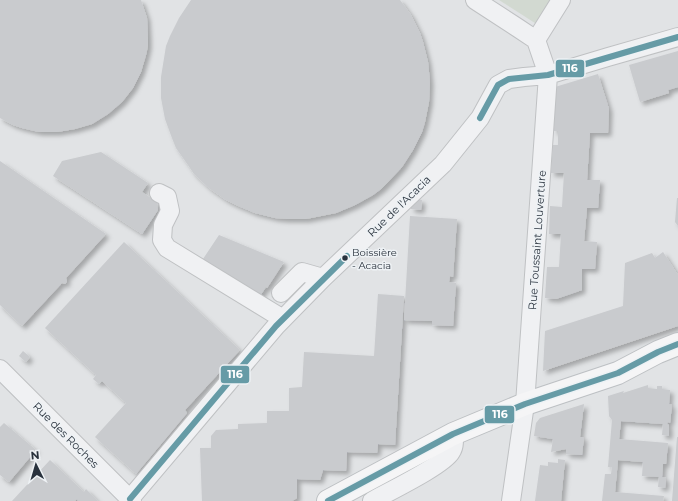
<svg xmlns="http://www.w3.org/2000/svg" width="678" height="501" viewBox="0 0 678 501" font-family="Montserrat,sans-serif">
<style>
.green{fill:#d2d9d1}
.building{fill:#c9cbce;filter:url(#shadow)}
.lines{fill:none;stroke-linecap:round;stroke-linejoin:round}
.minor-casing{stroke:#bfc1c3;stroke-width:20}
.major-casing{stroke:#bdc0c3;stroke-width:24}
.minor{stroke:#f0f1f3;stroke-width:18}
.major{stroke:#f5f5f6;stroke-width:22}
.bus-1-casing{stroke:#eef2f5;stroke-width:9}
.bus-1{stroke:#669ba6;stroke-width:6}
.bus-dot{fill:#29323d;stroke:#eef2f5;stroke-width:1.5}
.labels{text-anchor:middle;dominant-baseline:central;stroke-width:3;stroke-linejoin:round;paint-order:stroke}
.bus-label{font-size:10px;fill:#29323d;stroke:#eef2f5;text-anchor:start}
.street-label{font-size:11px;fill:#29323d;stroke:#eef2f5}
.line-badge{stroke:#eef2f5;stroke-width:1.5}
.badge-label{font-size:11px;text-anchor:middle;font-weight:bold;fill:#fff}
</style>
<defs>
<filter id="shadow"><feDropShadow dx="3.5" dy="3.5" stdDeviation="2" flood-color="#0004"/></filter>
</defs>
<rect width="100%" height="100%" fill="#e1e3e5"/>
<!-- green -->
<path class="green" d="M499,0H554L538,25Z"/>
<!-- building -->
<path class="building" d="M0,0H141L147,18L148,37V46L146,55L141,72L133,88L122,102L108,114L92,124L75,129L57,132H39L22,128L13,125L0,118Z
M191,0H400L411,15L420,33L423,42L428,62L430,82L429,102L425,122L422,132L413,150L402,167L388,182L381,189L373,195L355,205L336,213L306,219H286L275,218L255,213L236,205L226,200L209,188L194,174L188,165L176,148L172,138L165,119L161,98V77L166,46L170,36L179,18Z
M678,51V87L668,90L669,93L640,102L629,65Z
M598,74L609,109L608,133H590L587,180H600L598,208H587L584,241L597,242L595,269H582V290L556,299L545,298L547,267H559L561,234H549L550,206L562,207L564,173H551L553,145H558V131H554L555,87Z
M101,152L148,183L142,192L157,202L158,210L142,234L53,176L62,161Z
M0,161L106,234L66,278L67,281L66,283L65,284L62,283L22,326L0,305Z
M677,198H678V226L675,222Z
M417,199L422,200L421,210L411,209V205Z
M410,216L457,219L453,277L450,276L449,282L456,283L453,326L432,325V321L404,320Z
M219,235L284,262L267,288L266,287L258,299L201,262Z
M124,242L240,350L185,410L187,413L136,474L95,437L126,403L102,381L99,384L93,379L96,375L45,328Z
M663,252L678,275V326L543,371L545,331L623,306L625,263L652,253L655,258Z
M378,294L404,296L395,445L378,444L377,453L347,452L346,471L323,470L320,480L297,479V498L292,501H202L200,448H211V436L216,430L238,429V424L267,423V411H289V388L302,387L304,352L374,356Z
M23,351L30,357L26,362L19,356Z
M648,385V388L657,389V386H662V389L670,390L669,404L672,405L670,423L668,422L667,424L669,425V436L662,435L663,424L621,421L619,439L668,443L666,464H663L662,477L666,478L665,488L658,487L659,477L642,476L643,462L618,460L615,492L664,496L663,501H602L605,474H611L612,467H608L612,420L609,416L608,396L624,391L623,393Z
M584,404L580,437H584L582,455L566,454V449L551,452L553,439L534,436L536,423L540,418Z
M4,423L36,450L9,482L0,475V427Z
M677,437H678V501H672Z
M558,459L565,460L561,501H535L540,465L548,466V462L558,463Z
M50,460L84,492L86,489L98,501H78L77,499L75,501H12Z"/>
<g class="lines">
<defs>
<path id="minor" d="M475,0L518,28L536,40L548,75L525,404L511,501
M536,40L561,0
M159,193L167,197L170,211L163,225L162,240L167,248L283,319
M281,293L302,272L323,278
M0,369L132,501
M128,501L276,326L323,278L443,164L480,118L498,85L509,79L524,77L548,75L608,57L678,37
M372,501C388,492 444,465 451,452C455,446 454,440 453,434"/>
<path id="major" d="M328,501L453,434L525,404L618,373L658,352L678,344"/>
</defs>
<!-- minor casing -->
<use href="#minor" class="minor-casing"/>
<!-- major casing -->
<use href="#major" class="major-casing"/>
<!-- minor -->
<use href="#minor" class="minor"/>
<!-- major -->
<use href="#major" class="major"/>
<defs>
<path id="bus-1" d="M480,118L498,85L509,79L548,75L678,37
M130,499L276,326L347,256
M328,501L453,434L525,404L618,373L658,352L678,344"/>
</defs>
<!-- bus-1 casing -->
<use href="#bus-1" class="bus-1-casing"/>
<!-- bus-1 -->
<use href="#bus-1" class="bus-1"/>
</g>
<!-- markers -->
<circle class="bus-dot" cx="345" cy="258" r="3.5"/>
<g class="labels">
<!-- bus labels -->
<g class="bus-label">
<text x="352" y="252">Boissière<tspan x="352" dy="13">- Acacia</tspan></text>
</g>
<!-- street labels -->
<g class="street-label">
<text transform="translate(399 206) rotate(-44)">Rue de l'Acacia</text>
<text transform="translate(537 240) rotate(-86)">Rue Toussaint Louverture</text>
<text transform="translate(66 435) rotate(45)">Rue des Roches</text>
</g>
</g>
<g class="line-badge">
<rect x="555" y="59" width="30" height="19" rx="4" fill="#669ba6"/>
<rect x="220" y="365" width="30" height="19" rx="4" fill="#669ba6"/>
<rect x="484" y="405" width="31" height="19" rx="4" fill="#669ba6"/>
</g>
<g class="badge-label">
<text x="570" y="72">116</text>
<text x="235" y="378">116</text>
<text x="500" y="418">116</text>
</g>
<!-- north arrow -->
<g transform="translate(36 465) rotate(355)" stroke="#eef2f5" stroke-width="3" paint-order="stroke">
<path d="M0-3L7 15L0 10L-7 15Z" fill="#29323d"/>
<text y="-6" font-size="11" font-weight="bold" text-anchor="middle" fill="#29323d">N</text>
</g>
</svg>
